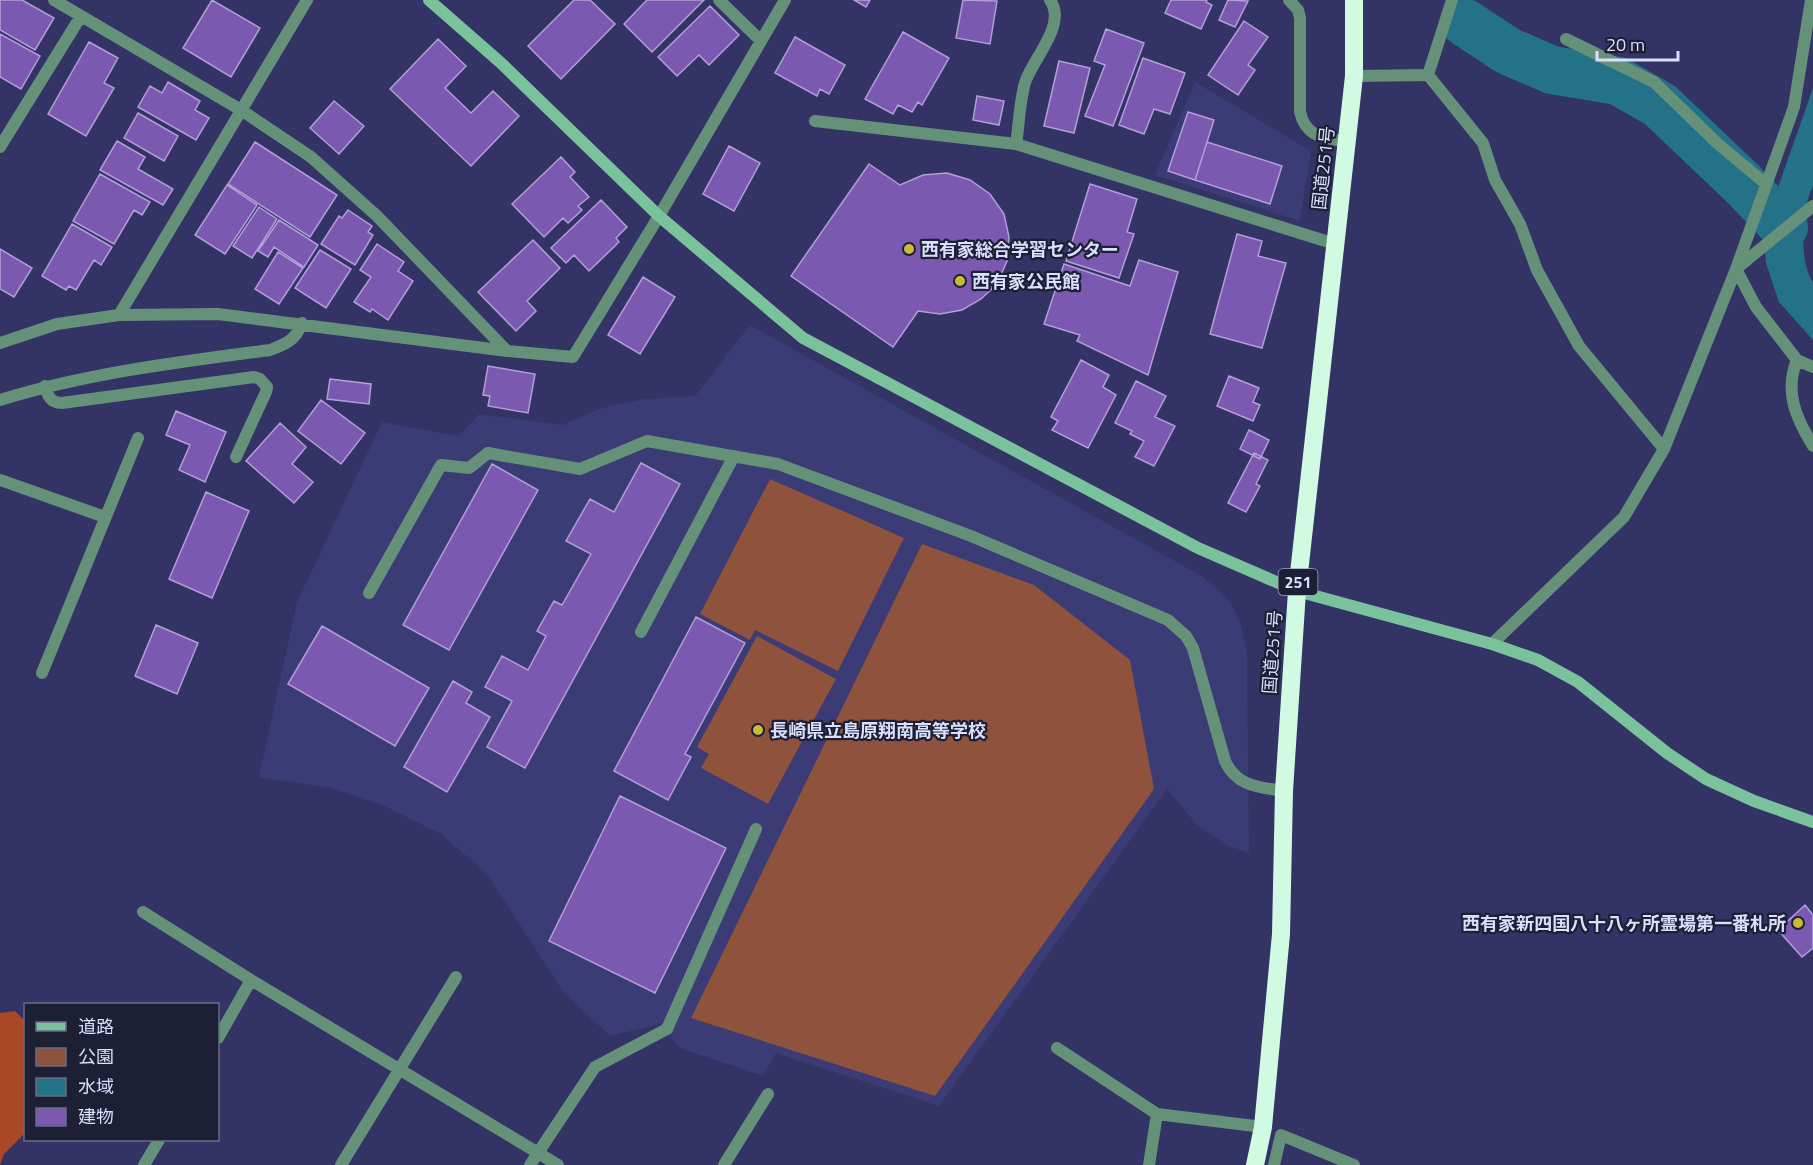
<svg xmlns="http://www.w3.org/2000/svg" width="1813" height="1165" viewBox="0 0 1813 1165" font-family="'Titillium Web','Noto Sans JP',sans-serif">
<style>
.built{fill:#3b3b75}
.green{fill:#8f523d}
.forest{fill:#a84824}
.water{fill:#247288}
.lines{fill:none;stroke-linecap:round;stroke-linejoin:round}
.river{stroke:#247288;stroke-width:48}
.building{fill:#7c59b0;stroke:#b29ed8;stroke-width:1.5}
.lane{stroke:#659179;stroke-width:12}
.street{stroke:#659179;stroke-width:12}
.secondary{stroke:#7ac29c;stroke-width:12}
.highway{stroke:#d0fae2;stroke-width:18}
.poi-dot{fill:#cdb938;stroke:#1d1f35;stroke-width:2}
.labels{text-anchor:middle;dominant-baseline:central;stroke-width:4.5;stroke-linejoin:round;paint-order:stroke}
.shield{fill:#1d1f35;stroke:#a2a5c2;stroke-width:1.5}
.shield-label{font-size:16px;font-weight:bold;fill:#dbdffe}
.street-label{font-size:18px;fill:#dbdffe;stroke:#1d1f35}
.poi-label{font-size:18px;font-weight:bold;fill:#dbdffe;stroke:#1d1f35;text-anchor:start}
</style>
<rect width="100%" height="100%" fill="#336"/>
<!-- built -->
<path class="built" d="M1195,82L1311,151L1300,221L1155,175Z
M750,325L1200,575L1219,590L1231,603L1241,625L1247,653L1249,853L1229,846L1197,825L1167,789L939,1106L776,1053L763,1076L680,1048L660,1024L610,1036L564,993L487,874L441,834L382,805L330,788L259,777L297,602L382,422L459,436L479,414L562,425L602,408L644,399L695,396Z"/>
<!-- green -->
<path class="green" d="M770,479L904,538L838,671L755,630L750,640L700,614Z
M922,544L1034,585L1130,660L1154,789L935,1096L691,1018Z
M757,636L836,679L768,804L701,768L709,754L697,747Z"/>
<!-- forest -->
<path class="forest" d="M15,1011L25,1021V1133L4,1154L0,1165V1013Z"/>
<!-- water -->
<path class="water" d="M1813,88V186C1802,207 1798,262 1813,282V340L1779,302L1766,263L1763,230Z"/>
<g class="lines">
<!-- river -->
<path class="river" d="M1464,22L1508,51L1552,70L1618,81L1660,105L1743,184L1784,227"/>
</g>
<!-- building -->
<path class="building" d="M0,0H22L54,18L35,50L0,30Z
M212,0L260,28L231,77L183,48Z
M574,0H590L615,24L561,79L528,46Z
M647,0H704L652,52L624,24Z
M854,0H870L866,7Z
M963,0L997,1L990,44L956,38Z
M1171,0H1207L1206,2L1212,5L1201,29L1165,13Z
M1228,0L1248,1L1235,27L1219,20Z
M710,6L739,35L709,65L699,55L677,76L658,57Z
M1244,21L1268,37L1248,65L1255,70L1238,95L1208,75Z
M1106,29L1144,43L1113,126L1085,116L1105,65L1094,61Z
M903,32L949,58L922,105L918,102L912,112L898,105L893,114L865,99Z
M0,34L40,56L21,89L0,77Z
M795,37L845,65L829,94L820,89L817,96L775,73Z
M438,39L466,66L445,88L471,113L493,91L519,116L471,166L390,89Z
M89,42L118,58L104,83L114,88L86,136L48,114Z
M1143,58L1185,73L1170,114L1154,109L1144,134L1119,125Z
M1059,61L1090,68L1074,133L1044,126Z
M168,82L200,101L195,110L209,118L196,140L138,107L150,86L162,93Z
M977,96L1004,101L999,125L973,120Z
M334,101L364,126L339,154L310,128Z
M1188,112L1214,120L1195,180L1168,171Z
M138,113L178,136L164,161L124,138Z
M117,141L145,157L138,169L173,189L163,205L100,170Z
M255,142L337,195L310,237L228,184Z
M1207,142L1282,166L1270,204L1195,180Z
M729,146L760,163L734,211L703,194Z
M561,157L575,172L570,177L589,197L578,206L582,210L568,223L563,218L544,237L512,204Z
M869,164L900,185L923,175L947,173L970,180L990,194L1004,214L1009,237L1007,261L997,284L981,299L962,310L940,314L918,311L893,347L791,276Z
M100,174L150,202L142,215L134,210L114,244L73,221Z
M1090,184L1137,199L1127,232L1134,234L1119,278L1066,261Z
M227,185L257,205L225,254L195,235Z
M601,200L627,227L616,238L619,242L589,271L574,255L566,263L551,248Z
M259,207L277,219L252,258L233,246Z
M348,210L372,226L368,232L373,235L355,265L321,244L339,216L342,218Z
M279,220L318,245L304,267L274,247L268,257L258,251Z
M72,224L112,247L101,265L94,260L76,290L69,286L66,290L42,276Z
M1237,234L1262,241L1258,256L1286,263L1262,348L1210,334Z
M533,240L560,268L527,301L536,311L516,331L478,292Z
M377,244L404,262L398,271L413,281L388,320L372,309L370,312L354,302L371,277L360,270Z
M0,249L32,268L14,297L0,289Z
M320,250L351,269L326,308L295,288Z
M278,252L303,268L279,304L255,289Z
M1139,260L1178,272L1148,375L1077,341L1080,335L1044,324L1064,264L1130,286Z
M643,277L675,297L640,354L608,335Z
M1081,360L1109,375L1103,387L1116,395L1088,448L1052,430L1058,421L1051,417Z
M488,366L535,374L528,413L488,406L490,396L483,395Z
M1229,376L1259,388L1253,402L1260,405L1253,421L1217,406Z
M330,379L371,384L369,404L327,399Z
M1136,381L1166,396L1155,417L1175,426L1154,466L1135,457L1144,441L1130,434L1132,431L1115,423Z
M321,400L365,433L341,464L298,431Z
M176,411L226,432L205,482L179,470L190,445L166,435Z
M280,423L306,447L292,464L313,482L294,503L246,461Z
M1249,430L1269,440L1260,459L1240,449Z
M1254,453L1268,460L1256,484L1260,486L1246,512L1228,503Z
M641,463L680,484L525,768L487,747L512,701L485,687L502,656L528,670L546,636L537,631L554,601L562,605L591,554L566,541L590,499L614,512Z
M492,464L538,490L449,650L403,625Z
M206,492L249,511L212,598L169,579Z
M696,617L745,643L685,754L691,757L668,800L614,771Z
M156,625L198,643L177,694L135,676Z
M322,626L429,688L395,746L288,684Z
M453,681L472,692L466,703L490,717L447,792L404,767Z
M620,796L726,848L655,993L549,941Z
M1805,905L1813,915V948L1802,957L1778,930Z"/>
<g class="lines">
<!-- lane -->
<path class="lane" d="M369,593L441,465L469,468L488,453L580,469L647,441L778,464L971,536L1168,620L1186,636L1193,648L1225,761C1237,787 1259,787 1284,791
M641,632L734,456
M667,1029L756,829
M1274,1165L1281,1135L1354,1165"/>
<!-- street -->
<path class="street" d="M54,0L241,110L311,157L377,216L507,351
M719,0L761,41
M1289,0L1298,10L1300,18V112C1306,138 1324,137 1347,142
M1566,39L1654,82L1717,143L1766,184
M1428,75L1483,143L1495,180L1520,224L1537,270L1579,346L1664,449
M1428,75L1452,0
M1354,76L1428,75
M815,121L1016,144L1335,244
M1016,144C1019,126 1020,95 1026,80C1035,56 1067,24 1050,0
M0,147L81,16
M1737,268L1813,206
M1736,269L1756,307L1797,360L1813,367
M119,315L307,0
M0,343L57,324L119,315L218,314L507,351L573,357L659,216L785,0
M1797,360C1784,392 1796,418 1813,446
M45,386C48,396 50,403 62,403L254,377L260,379L267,387L266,392L236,457
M0,400C88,373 179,362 270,350C286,344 296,340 302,323
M0,480L105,517
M1492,644L1624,517L1664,449L1736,269L1794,107L1811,0
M42,673L138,438
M143,912L251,980L558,1165
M218,1038L251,980
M1057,1048L1157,1114
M144,1165L159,1140
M341,1165L456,977
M530,1165L595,1067L667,1029
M724,1165L768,1094
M1149,1165L1157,1114L1263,1127"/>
<!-- secondary -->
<path class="secondary" d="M429,0L501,63L659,216L803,338L1198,548L1297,591L1492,644L1538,660L1578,682L1667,753L1706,779L1754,801L1813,822"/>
<!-- highway -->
<path class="highway" d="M1255,1165L1263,1127L1281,934L1284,791L1297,591L1354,76V0"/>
</g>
<!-- markers -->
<g class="poi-dot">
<circle cx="909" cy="249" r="6"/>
<circle cx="960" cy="281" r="6"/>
<circle cx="758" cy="730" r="6"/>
<circle cx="1798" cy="923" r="6"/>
</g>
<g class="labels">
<!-- shield labels -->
<rect class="shield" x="1278.5" y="569" width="39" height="26" rx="4.5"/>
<g class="shield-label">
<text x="1298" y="582">251</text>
</g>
<!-- street labels -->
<g class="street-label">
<text transform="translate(1323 168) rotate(-84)">国道251号</text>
<text transform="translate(1272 652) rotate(-86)">国道251号</text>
</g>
<!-- poi labels -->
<g class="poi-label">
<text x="921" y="249">西有家総合学習センター</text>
<text x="972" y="281">西有家公民館</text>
<text x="770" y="730">長崎県立島原翔南高等学校</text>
<text x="1786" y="923" text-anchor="end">西有家新四国八十八ヶ所霊場第一番札所</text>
</g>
</g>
<!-- legend -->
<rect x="24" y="1003" width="195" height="138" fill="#1d1f35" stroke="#696c85" stroke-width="1.5"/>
<rect x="36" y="1022" width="30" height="9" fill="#7ac29c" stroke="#696c85" stroke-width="1.5"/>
<text x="78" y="1033" font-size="18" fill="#dbdffe">道路</text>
<rect x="36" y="1048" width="30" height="18" fill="#8f523d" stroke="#696c85" stroke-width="1.5"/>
<text x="78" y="1063" font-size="18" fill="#dbdffe">公園</text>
<rect x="36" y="1078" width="30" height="18" fill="#247288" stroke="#696c85" stroke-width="1.5"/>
<text x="78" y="1093" font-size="18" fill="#dbdffe">水域</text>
<rect x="36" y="1108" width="30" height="18" fill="#7c59b0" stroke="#696c85" stroke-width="1.5"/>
<text x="78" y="1123" font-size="18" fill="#dbdffe">建物</text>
<!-- scale -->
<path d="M1597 51v9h81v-9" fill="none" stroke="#dbdffe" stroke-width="3"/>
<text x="1606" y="51" font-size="18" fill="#dbdffe" stroke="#1d1f35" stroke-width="4.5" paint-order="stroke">20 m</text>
</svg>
